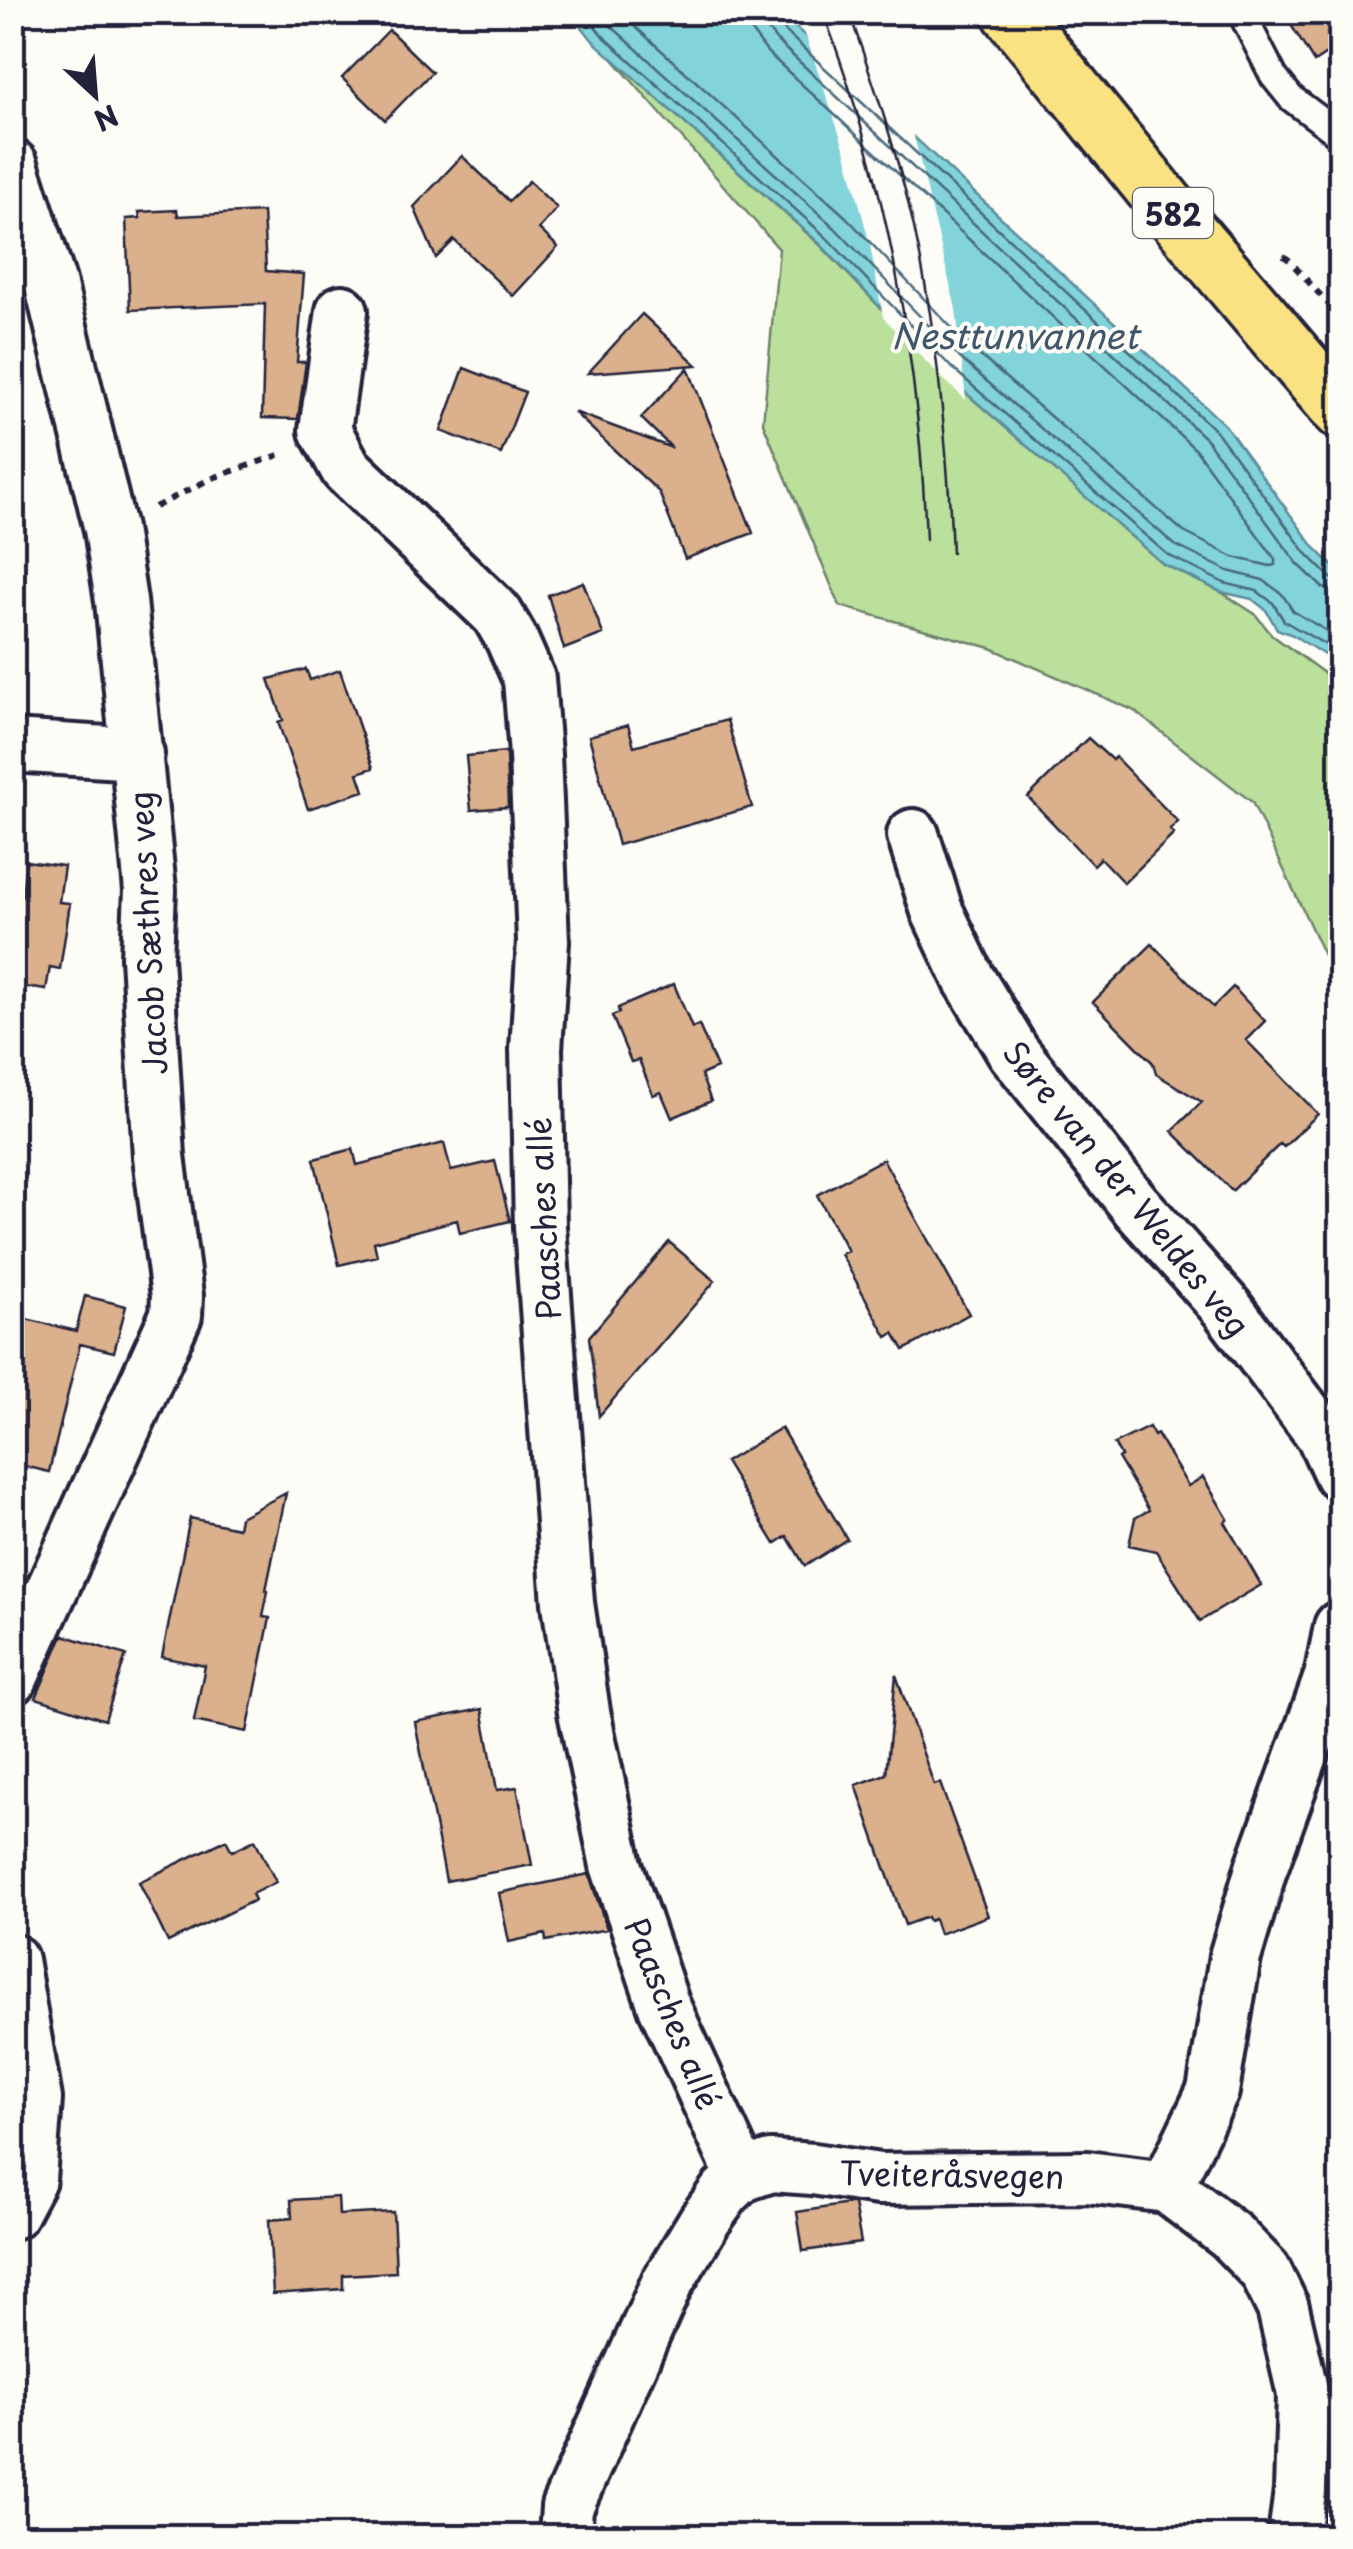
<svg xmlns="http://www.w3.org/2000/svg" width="1353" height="2549" viewBox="0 0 1353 2549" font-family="'Playpen Sans',sans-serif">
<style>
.green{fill:#bae09b;stroke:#6e816b;stroke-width:2.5}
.water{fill:#82d3da;stroke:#5c8c9a;stroke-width:2.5}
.pier{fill:#fdfcf7}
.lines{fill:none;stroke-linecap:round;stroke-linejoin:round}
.shore{stroke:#48697b;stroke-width:2.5}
.building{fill:#dbb08c;stroke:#22223b;stroke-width:2.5}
.lane-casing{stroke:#22223b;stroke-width:32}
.street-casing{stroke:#22223b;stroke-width:58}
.primary-casing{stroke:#22223b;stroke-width:62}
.path{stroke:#22223b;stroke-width:6;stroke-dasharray:8 8;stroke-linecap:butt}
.lane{stroke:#fdfcf7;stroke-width:25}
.street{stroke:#fdfcf7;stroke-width:50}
.primary{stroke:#fae181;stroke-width:55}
.tram{stroke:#22223b;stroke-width:2.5}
.labels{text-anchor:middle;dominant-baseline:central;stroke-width:8;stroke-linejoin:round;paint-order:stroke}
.shield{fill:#fdfcf7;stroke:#646373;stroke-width:2.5}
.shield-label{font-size:30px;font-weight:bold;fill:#22223b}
.street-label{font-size:32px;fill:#22223b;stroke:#fdfcf7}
.water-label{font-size:35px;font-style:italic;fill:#3f576b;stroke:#fdfcf7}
</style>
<rect width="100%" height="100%" fill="#fdfcf7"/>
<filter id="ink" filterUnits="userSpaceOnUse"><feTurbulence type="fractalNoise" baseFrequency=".01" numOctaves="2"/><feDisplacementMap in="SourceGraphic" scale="20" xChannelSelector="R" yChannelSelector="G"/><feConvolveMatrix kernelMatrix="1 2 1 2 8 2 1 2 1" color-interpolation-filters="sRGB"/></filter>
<g filter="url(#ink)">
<!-- green -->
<path class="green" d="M610,56L819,244L944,374L1163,564L1221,592L1255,614L1272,635L1340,685V989L1252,802L1133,710L991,648L840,606L763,423L779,249Z"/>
<!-- water -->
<path class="water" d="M571,13H783L792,24L1225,425L1314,547L1340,573V665L1293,635L1277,629L1266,610L1252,599L1221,592L1163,564L944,374L820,244L593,41Z"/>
<!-- pier -->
<path class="pier" d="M803,28L912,128L956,309L966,400L941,377L883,317L870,245L846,153Z"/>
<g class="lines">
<!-- shore -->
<path class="shore" d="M584,12L601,34L826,237L951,367L1168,555L1224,583L1257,591L1273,603L1284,621L1340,653
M600,12L610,25L835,228L960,358L1175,545L1228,571L1263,580L1282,594L1293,611L1340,639
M619,12L846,217L970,347L1184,532L1233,557L1270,566L1275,565V559L1196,450L767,52L752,32L748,12
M763,12L765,26L777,41L1207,440L1297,563L1323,588L1340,592
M776,12L777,20L786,32L1217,432L1306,553L1331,578L1340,580"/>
</g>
<!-- building -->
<path class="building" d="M1283,12H1340V45L1314,62Z
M389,30L432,72L385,120L342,78Z
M462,156L509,201L529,181L557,208L539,229L558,247L513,296L454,240L436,258L414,207Z
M177,210L178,216L263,212L266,271L304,274L297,362H306L298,419L262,418L265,304L130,310L126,219L140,218L139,212Z
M642,314L697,365L588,373Z
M464,368L525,392L501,454L441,431Z
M688,368L753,533L685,559L659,492L574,412L672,448L641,418Z
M583,582L603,634L564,649L548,595Z
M306,669L310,680L340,670L373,768L358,773L364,791L308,809L278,722L283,720L269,679Z
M727,720L752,807L618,845L589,736L628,725L634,746Z
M1088,738L1112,760L1115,757L1178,822L1170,830L1174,834L1124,883L1100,858L1093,865L1028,797Z
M506,752L508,807L471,810L466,756Z
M26,861L64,866L59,902L70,903L60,969L50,967L46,990L12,985V895L22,896Z
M1152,944L1213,1007L1233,987L1265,1021L1246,1040L1318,1114L1284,1147L1280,1144L1232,1191L1172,1131L1202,1102L1156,1074L1153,1063L1093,1002Z
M674,984L692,1028L699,1025L717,1068L701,1075L711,1101L672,1118L661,1092L653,1095L639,1060L631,1062L612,1016L619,1013L618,1008Z
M444,1143L451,1171L495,1161L510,1221L460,1233L457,1220L374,1242L377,1256L339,1265L314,1159L353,1149L357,1165Z
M883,1159L969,1314L904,1350L894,1333L887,1337L841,1254L848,1251L817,1195Z
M669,1242L715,1281L599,1416L589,1337Z
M85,1296L126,1306L114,1352L80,1344L49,1472L12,1463V1341L18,1317L76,1331Z
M1149,1427L1154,1436L1157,1434L1188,1486L1203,1477L1228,1519L1225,1522L1261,1585L1200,1621L1156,1551L1129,1545L1135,1518L1149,1510L1118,1458L1121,1456L1114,1444Z
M781,1428L847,1539L805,1566L787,1536L775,1544L725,1462Z
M286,1493L266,1590L268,1591L263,1617L270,1618L247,1732L194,1721L205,1666L162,1657L190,1518L238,1528L240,1517Z
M63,1635L126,1655L105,1720L36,1698Z
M896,1675L934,1785L940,1783L988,1916L939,1934L934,1919L929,1921L927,1917L905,1925L856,1785L886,1774Z
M482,1709L497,1790L517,1787L532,1865L446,1881L415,1722Z
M226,1840L232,1851L255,1840L276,1882L252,1894L255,1900L168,1942L139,1882Z
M589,1874L607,1929L546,1941L545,1934L509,1942L499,1893Z
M338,2197L339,2215L393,2212L396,2272L343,2275V2289L273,2294L269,2220L292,2218L291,2200Z
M849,2204H854L861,2243L803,2251L797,2212Z"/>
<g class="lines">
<defs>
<path id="lane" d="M1241,12L1274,77L1291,98L1340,135"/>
<path id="street" d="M12,165L50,282L110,529L121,601L150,890L147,957L159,1156L177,1296L176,1315L12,1678
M342,311L325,430L346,469L497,614L511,638L529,679L535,755L543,941L536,1049L540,1227L568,1603L584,1712L616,1865L664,2006L742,2176
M12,746L138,754
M913,835L937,911L969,979L1014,1053L1136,1206L1226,1307L1322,1435L1340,1474
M12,1960L36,2099L30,2179L12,2213
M1167,2187L1213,2091L1235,1957L1261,1869L1330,1677L1340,1627
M565,2536L567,2507L667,2283L705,2220L725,2192L742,2176L771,2166L813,2169L879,2179L1087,2177L1167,2187L1231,2236L1265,2271L1283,2308L1303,2394L1300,2491L1294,2536"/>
<path id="primary" d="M1010,12L1182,224L1340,410"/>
</defs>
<!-- lane casing -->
<use href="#lane" class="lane-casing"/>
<!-- street casing -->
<use href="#street" class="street-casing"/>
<!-- primary casing -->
<use href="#primary" class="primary-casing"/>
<!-- path -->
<path class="path" d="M1283,256L1288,259L1340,317
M155,507L210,479L279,455"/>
<!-- lane -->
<use href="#lane" class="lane"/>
<!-- street -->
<use href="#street" class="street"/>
<!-- primary -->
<use href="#primary" class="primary"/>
<!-- tram -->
<path class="tram" d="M823,12C887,182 919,359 926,540
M849,12C877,92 904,173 920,256C939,354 948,454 952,553"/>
</g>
</g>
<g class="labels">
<!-- shield labels -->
<rect class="shield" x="1133" y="188" width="80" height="50" rx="8"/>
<g class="shield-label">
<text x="1173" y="213">582</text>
</g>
<!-- street labels -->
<g class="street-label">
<text transform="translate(147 933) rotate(-93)">Jacob Sæthres veg</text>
<text transform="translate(1127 1188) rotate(51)">Søre van der Weldes veg</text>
<text transform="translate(543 1219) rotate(-93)">Paasches allé</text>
<text transform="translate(673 2013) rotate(68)">Paasches allé</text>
<text transform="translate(952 2174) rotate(1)">Tveiteråsvegen</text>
</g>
<!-- water labels -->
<g class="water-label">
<text x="1015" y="334">Nesttunvannet</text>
</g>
</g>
<!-- margin -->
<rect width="1353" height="2549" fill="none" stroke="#fdfcf7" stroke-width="50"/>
<rect x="25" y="25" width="1303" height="2499" fill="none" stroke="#22223b" stroke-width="4" filter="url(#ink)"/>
<!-- north arrow -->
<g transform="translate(95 95) rotate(154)" stroke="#fdfcf7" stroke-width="8" paint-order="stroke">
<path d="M0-8L18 38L0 25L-18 38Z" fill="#22223b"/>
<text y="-15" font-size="28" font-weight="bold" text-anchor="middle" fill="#22223b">N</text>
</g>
</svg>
